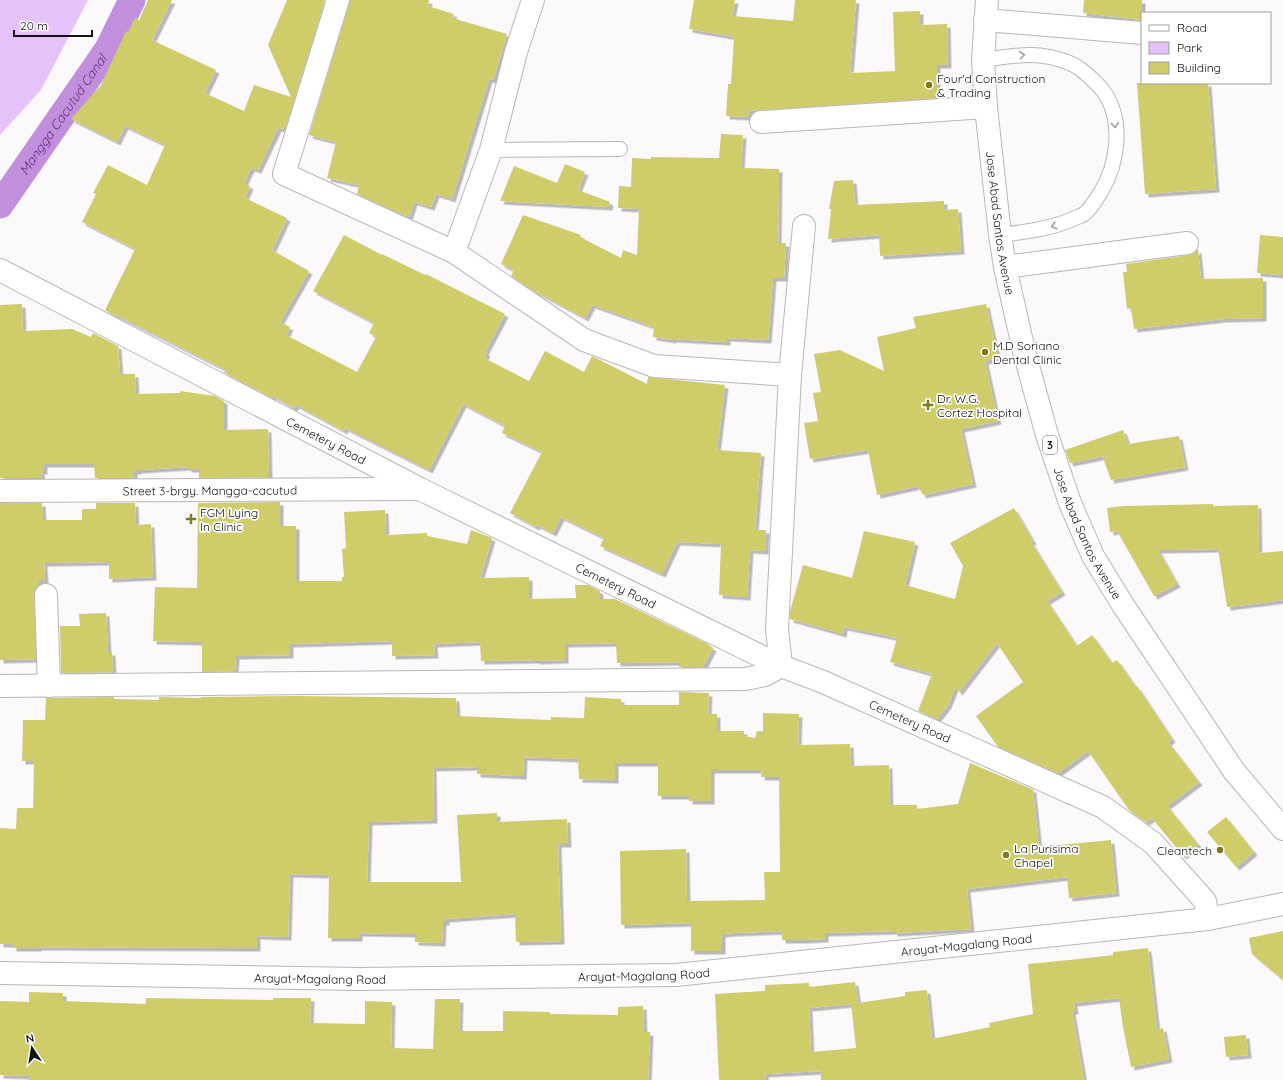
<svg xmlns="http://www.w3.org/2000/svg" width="1283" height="1080" viewBox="0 0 1283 1080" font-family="Quicksand,sans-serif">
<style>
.green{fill:#e6c2fa}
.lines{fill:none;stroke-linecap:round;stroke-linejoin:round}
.canal{stroke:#c18fdc;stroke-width:27}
.building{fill:#cecd6a;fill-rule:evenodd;filter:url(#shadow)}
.service-casing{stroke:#b9b6ba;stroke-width:16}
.minor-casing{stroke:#b9b6ba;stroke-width:24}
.primary-casing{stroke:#b9b6ba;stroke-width:24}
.trunk-casing{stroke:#b9b6ba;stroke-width:24}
.service{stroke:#fff;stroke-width:14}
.minor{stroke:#fff;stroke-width:22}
.primary{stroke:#fff;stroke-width:22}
.trunk{stroke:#fff;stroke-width:22}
.oneway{stroke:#a1a0a1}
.poi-dot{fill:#7d7b22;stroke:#fff;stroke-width:1.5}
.labels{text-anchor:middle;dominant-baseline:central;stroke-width:3.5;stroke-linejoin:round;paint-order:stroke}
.shield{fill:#fff;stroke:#5a595a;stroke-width:1}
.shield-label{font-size:11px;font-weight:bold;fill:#131213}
.poi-label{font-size:12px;fill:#131213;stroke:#fff;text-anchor:start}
.street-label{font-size:12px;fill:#131213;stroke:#fff}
.water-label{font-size:13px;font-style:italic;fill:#6a2c87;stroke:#fff}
</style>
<defs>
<filter id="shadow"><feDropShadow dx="3.5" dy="3.5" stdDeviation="0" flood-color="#0004"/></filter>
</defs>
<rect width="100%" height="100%" fill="#fcf9fd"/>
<!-- green -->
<path class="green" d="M0,0H88L41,90L0,135Z"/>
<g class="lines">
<!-- canal -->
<path class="canal" id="s1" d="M0,205L108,49L132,0"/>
</g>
<!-- building -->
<path class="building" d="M148,0H172L152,40L216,70L205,93L244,111L254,85L291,97L268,45L287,0H325L285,129L278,128L258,170L251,168L244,183L250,186L245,198L287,218L272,250L309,271L280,322L290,327L286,335L357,372L376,337L369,333L374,323L313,291L344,235L382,255V254L425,275L426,274L505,314L485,352L487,353L484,358L529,381L545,351L584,372L592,356L647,384L648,377L725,385L717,450L761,453L755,530H766L765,551L750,550L747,597L719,595L721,544L677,542L662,574L600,546L604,538L561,517L553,533L537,525L536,527L510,513L542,452L502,433L505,426L463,404L429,470L345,428L344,431L296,405L294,408L273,396V398L223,372H230L116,315L117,317L105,310L135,249L82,222L96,194L93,193L108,165L147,185L165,145L125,126L117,142L71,119L101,85L126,31L128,32L135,18L139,20Z
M350,0H429L428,6L454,14L452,18L507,34L493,80L489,79L452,199L436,194L431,207L414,202L409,217L357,194L359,185L327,178L336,142L309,135Z
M694,0H735L732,16L793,21L795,0H856L850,73L895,71L893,12L920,11V25L947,24L948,65H937V98L749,111L748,117L726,116L728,84H731L734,37L689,29Z
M1084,0H1142V20L1083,13Z
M1137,83H1208L1216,189L1145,194Z
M721,134L743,135L741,168L779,169L778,243H786L784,278H773L768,340L727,338V342L673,339V340L653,337L654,327L592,305L585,318L536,292L511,276L514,270L501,264L523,215L581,235L580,237L621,258L623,250L637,255L639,209L618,208L619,186L631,187L632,158L651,159V157L719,158Z
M565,164L585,172L578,190L610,202L609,207L500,201L514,166L557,183Z
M853,180L855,205L944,201V210L958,209L961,251L880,256L879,235L828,239L831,209H829L834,181Z
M1260,235L1283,237V275L1257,273Z
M1198,249L1201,279L1263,278V318L1223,319L1134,329L1131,308L1127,309L1123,272H1127L1126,264L1189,255L1194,253Z
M22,304L23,331L72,329L91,337L93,333L118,346L120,374H135L136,394L180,393V391L215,396L224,401V430L268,429L269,477L199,478V469H188V467L138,470V471H134V478H95L94,464H44V471H41L42,478H0V305Z
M986,304L998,358L985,361L998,421L961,429L973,484L923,495L918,486L877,495L868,450L810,459L804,423L818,421L813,393L821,392L814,354L840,350L884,371L877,337L916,328L913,317Z
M1123,430L1128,444L1179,436L1185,467L1111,480L1103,458L1109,455L1070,463L1065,450Z
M280,502V526H296V581H342V577H344L342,549L346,548L344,512L385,510L386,535L427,533V536L467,544L471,530L492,538L480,578L529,577V599L576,598L575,585H588L600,591V599H615L706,643L713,648L703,667H679V662L617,663L616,643L565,644V660L536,661V660L481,661L480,642L434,644L435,655L392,656V641L290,644V655L236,656L235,671L202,672V642L153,641L155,587L197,588L198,503Z
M0,503H42L43,520H82V509H96V503H135L136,525L151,524L153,577L109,579V562L44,563L45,580H39V585L35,589L34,595L36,659L0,660Z
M1213,504V506L1258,505L1259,553L1283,551V600L1227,607L1218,549L1158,550L1177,584L1154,596L1117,531L1110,532L1107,508L1124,506Z
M1014,508L1033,541L1031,542L1062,592L1047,601L1077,646L1092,635L1112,663L1117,660L1136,687L1137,686L1172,739L1168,742L1199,782L1167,806L1198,844L1183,856L1152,818L1146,822L1129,810L1088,751L1058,773L998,747L976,716L1023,682L997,643L959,692L955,687L948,705L937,719L918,711L932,674L890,662L897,638L844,627L843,634L790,619V611L803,565L852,578L864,531L915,542L905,585L955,599L963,566L950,543Z
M106,613L108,652H112L113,672L61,673L60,626H80L79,614Z
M679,692L709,693L708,714H717V731H744V736L755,738L757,731H763V713L799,714L798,745L850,744L851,766L889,765L890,805H917V809L958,804L970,763L1034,790L1033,791L1039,847L1111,840L1116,893L1069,898L1067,877L967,889L971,929L894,933V931L825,933V939L803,940H782V931L732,933L722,934V951H691V923L621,925L620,851L686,849L687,901L765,900L764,872H780L779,777H761L762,770H711V801H689V796H658V763H615V780L579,779L578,759L524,757L523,776L477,774V767L433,768L434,820L369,822L367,882H461L457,815L497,813V822L567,819L568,844H558L561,941L516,942L515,914L446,919V922H443L442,943L415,942V934L359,933V938H328L329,875L290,874L288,937L257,936V948L38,947V948H13V944H0V828L16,829L17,808H33L34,761H22L23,720H45L46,698L114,697V699L159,700V697L201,698V697L294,696L456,698L457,716L551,720V717L584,718L585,697L621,699V705H679Z
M1226,817L1254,852L1236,867L1207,832Z
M1283,931V980L1252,954L1249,938Z
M1148,948L1157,1030L1163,1028L1169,1059L1131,1067L1123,1027L1119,998L1074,1003L1075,1011H1072L1084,1080H821V1071L765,1074L766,1080H719L715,994L765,991V985L809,983V987L855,982L858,1003L905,996V992L927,990L932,1039L990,1027L989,1023L1033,1014L1028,964L1079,959L1113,955V952ZM851,1004L856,1048L811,1052L809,1008Z
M29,992L63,993V1001L146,1004V998L273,1000V998H311L310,1023L365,1024V1001L392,1002L391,1048L433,1049L435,999H460L459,1031H503V1011L550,1012V1014L618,1015V1007L643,1006L644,1032H650L648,1080H29V1076L0,1075V1001L29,1002Z
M1246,1035L1248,1055L1226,1057L1224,1037Z"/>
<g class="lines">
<defs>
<path id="service" d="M983,60C1013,56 1037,50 1067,62C1077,65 1086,73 1094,81C1097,84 1101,88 1104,92C1124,121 1118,163 1101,192C1096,199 1091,209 1084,214C1081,216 1077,217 1073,219C1050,229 1025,232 1000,235
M491,150L620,149"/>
<g id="minor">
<path d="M338,0L284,174L454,252L584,340L654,366L790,375"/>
<path d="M985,20L1142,33"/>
<path d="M761,122L986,107"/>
<path d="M454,252L491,150L516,52L533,0"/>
<path d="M1005,267L1187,243"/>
<path id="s2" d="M0,270L420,489L781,666L821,681L1103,807L1153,843L1205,901L1208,919"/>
<path id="s3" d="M0,491L417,489"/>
<path d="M46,595L49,686"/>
<path d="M0,686L745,679L765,675L781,666L777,629L790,375L804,226"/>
</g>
<g id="primary">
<path id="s4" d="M0,973L359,979L676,975L1208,919L1283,904"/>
</g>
<g id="trunk">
<path id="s5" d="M987,0L983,60L986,107L1000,235L1005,267L1025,355L1047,435L1070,503L1093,556L1123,605L1234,771L1283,829"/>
</g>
</defs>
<!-- service casing -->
<use href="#service" class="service-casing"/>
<!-- minor casing -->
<use href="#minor" class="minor-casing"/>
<!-- primary casing -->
<use href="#primary" class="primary-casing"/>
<!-- trunk casing -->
<use href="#trunk" class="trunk-casing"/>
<!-- service -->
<use href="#service" class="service"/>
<!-- minor -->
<use href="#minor" class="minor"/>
<!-- primary -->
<use href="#primary" class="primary"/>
<!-- trunk -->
<use href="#trunk" class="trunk"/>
</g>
<!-- one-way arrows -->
<defs><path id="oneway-chevron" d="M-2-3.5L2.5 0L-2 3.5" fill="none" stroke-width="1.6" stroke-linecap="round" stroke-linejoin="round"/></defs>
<g class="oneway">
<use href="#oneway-chevron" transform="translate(1022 55) rotate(-7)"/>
<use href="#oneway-chevron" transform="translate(1115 125) rotate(84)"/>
<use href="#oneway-chevron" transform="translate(1054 226) rotate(164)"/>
</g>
<!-- markers -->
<g class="poi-dot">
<circle cx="929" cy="85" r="4"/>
<circle cx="985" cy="352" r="4"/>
<path d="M926 399h4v4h4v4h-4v4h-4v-4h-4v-4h4z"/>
<path d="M189 513h4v4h4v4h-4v4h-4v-4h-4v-4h4z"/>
<circle cx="1220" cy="850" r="4"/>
<circle cx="1006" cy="855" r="4"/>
</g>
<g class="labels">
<!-- shield labels -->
<rect class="shield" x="1043" y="436" width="14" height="18" rx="3"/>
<g class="shield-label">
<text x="1050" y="445">3</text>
</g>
<!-- poi labels -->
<g class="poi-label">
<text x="937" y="78">Four'd Construction<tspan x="937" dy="14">&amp; Trading</tspan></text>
<text x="993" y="345">M.D Soriano<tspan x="993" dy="14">Dental Clinic</tspan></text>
<text x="937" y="398">Dr. W.G.<tspan x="937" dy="14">Cortez Hospital</tspan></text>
<text x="200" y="512">FGM Lying<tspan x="200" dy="14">In Clinic</tspan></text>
<text x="1014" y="848">La Purisima<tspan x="1014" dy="14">Chapel</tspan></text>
<text x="1212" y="850" text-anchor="end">Cleantech</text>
</g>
<!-- street labels -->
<g class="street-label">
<text stroke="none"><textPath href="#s5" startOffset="224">Jose Abad Santos Avenue</textPath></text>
<text stroke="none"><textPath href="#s2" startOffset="368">Cemetery Road</textPath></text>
<text stroke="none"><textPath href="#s3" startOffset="210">Street 3-brgy. Mangga-cacutud</textPath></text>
<text stroke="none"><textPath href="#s5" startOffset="548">Jose Abad Santos Avenue</textPath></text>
<text stroke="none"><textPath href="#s2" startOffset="692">Cemetery Road</textPath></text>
<text stroke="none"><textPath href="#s2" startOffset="1016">Cemetery Road</textPath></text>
<text stroke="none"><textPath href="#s4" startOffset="968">Arayat-Magalang Road</textPath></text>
<text stroke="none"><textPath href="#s4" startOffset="644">Arayat-Magalang Road</textPath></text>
<text stroke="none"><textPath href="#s4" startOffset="320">Arayat-Magalang Road</textPath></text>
</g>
<!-- water labels -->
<g class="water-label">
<text stroke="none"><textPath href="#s1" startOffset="110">Mangga Cacutud Canal</textPath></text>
</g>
</g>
<!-- legend -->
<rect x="1141" y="12" width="130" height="72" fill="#ffffff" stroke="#a1a0a1"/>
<rect x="1149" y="25" width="20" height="6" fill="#ffffff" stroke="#a1a0a1"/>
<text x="1177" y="32" font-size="12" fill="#131213">Road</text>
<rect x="1149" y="42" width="20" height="12" fill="#e6c2fa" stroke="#a1a0a1"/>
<text x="1177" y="52" font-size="12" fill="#131213">Park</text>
<rect x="1149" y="62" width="20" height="12" fill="#cecd6a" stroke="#a1a0a1"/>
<text x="1177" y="72" font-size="12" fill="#131213">Building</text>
<!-- north arrow -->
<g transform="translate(32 1048) rotate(348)" stroke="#ffffff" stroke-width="3" paint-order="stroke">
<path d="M0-3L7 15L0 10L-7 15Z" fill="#131213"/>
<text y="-6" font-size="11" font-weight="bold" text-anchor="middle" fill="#131213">N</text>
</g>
<!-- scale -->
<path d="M14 30v6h78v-6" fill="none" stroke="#131213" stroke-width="2"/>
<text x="20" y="30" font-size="12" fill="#131213" stroke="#ffffff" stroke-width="3" paint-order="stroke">20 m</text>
</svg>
